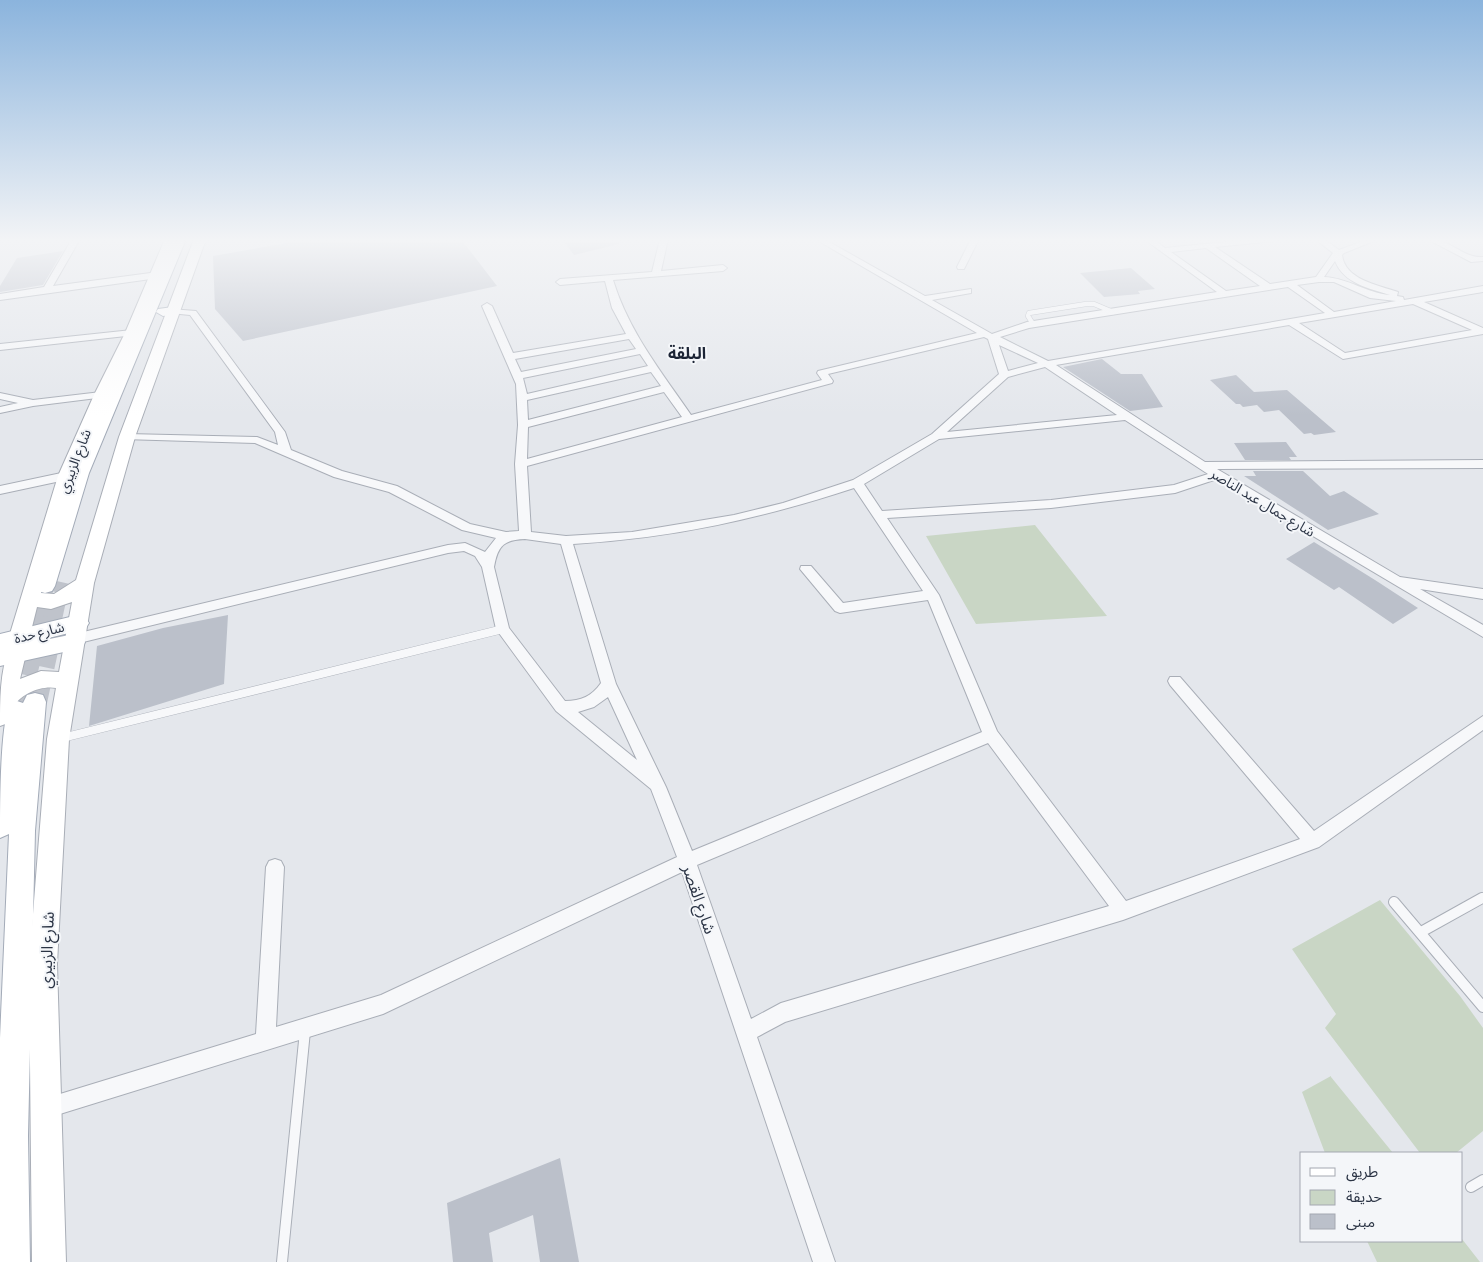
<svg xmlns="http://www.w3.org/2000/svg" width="1483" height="1262" viewBox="0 0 1483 1262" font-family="Commissioner,'Noto Sans Arabic',sans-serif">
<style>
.green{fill:#c9d6c5}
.building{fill:#bbc0ca}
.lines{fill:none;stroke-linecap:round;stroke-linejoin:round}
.primary-tunnel-far1{stroke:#bfc3cb;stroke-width:18;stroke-dasharray:18 9;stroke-linecap:butt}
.primary-tunnel{stroke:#bfc3cb;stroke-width:24;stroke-dasharray:24 12;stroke-linecap:butt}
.service-far2-casing{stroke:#a9aeb7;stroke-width:5.5}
.service-far1-casing{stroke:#a9aeb7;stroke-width:9}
.service-casing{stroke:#a9aeb7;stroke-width:12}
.minor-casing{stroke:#a9aeb7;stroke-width:2}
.secondary-casing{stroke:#a9aeb7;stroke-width:2}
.primary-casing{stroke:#a3abb8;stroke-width:2}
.service-far2{stroke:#f7f8fa;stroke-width:4.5}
.service-far1{stroke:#f7f8fa;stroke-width:8}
.service{stroke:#f7f8fa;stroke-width:10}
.minor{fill:#f7f8fa;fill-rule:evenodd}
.secondary{fill:#fff;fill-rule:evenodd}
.primary{fill:#fff;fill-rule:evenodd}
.labels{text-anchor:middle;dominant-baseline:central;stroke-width:4;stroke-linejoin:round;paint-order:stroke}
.street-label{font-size:14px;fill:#2b3445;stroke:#f4f6f9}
.far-district-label{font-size:16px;font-weight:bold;fill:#1d2536;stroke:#f4f6f9}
.near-street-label{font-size:16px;fill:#2b3445;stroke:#f4f6f9}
</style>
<rect width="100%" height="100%" fill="#e4e7ec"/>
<!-- green -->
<path class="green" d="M1035,525L1107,616L976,624L926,536Z
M1380,900L1460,996L1483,1028V1131L1456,1153H1420L1325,1028L1336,1014L1292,949Z
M1331,1076V1077L1393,1153H1325L1302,1092Z
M1462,1239L1480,1262H1377L1367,1241Z"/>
<!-- building -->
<path class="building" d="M309,239H344L348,242L361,239H461L497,286L243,341L215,309L213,256Z
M562,239H618L619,244L574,255Z
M63,251L43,285L0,292V286L17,258Z
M1131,268L1155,289L1138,291L1140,294L1104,297L1080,273Z
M1102,359L1121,374H1142L1163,407L1130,411L1063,367Z
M1236,375L1254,392L1287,390L1336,432L1314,435L1311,433L1304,434L1279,410L1264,412L1257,405L1243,407L1240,404H1236L1210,380Z
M1286,442L1297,457H1289L1291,460H1245L1234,443Z
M1253,471H1303L1330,496L1344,491L1379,514L1328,530L1244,476H1256Z
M1314,542L1375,580L1418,608L1393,624L1339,587L1334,590L1286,559Z
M228,615L224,684L89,726L97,646L163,628Z
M560,1158L579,1262H540L533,1215L489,1233L493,1262H453L447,1203Z"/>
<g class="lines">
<!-- primary-tunnel-far1 -->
<path class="primary-tunnel-far1" d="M37,619L45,586
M53,619L61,582"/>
<!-- primary-tunnel -->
<path class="primary-tunnel" d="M35,702L53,618
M17,710L38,618"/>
<defs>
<path id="service-far2" d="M1033,324L1028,316L1029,313L1086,304H1094L1113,312"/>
<path id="service-far1" d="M62,738L503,629
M1480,899L1483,897"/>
<path id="service" d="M1394,902L1483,1007
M1421,932L1482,898
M1471,1187L1483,1180
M282,1262L305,1031"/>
<path id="minor" d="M72,239H80L53,286L158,272L162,275L158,278L0,300V294L44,287Z
M196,239H217L199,242H196Z
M660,239H668L661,271L723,265L727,268L723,271L613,280C629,332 661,371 691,415L822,380L817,373L818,371L977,333L815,239H824L925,296L971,289V293L932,300L992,334L1027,322L1217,292L1144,239H1153L1165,248L1255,239H1278L1274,241L1215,247L1270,284L1316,277L1333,253L1315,239H1324L1339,250L1368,239H1379L1344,253L1342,255C1345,280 1378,285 1398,292L1397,296L1403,297L1404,300L1483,286V292L1424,302L1483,328V334L1343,359L1289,325L1056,365L1205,462L1483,460V468L1217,469L1400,577L1483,589V599L1420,589L1483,625V637L1217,479L1175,493L1051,508L887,518L939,595L997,731L1126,901L1300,839L1170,685L1168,681L1170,677H1180L1314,831L1483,716V730L1319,847L1123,920L785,1022L757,1037L835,1262H813L682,872L383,1014L47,1118L40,1115L37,1108L40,1101L47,1098L256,1034L266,867L269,861L275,859L281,861L284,867L276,1027L381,995L677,857L651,789L556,711L496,629L482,567L475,556L464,551L448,553L75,644L70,643L68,639L70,635L75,634L448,545L465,543L485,552L496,538L462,530L389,492L334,477L255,443L123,439V435L127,434L257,437L278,445L275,432L190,315L170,313V309L196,311L285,432L291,450L342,471L397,486L470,524L506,532L519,531L515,464L518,425L516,384L482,306L487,303L492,306L513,353L626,334L612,308L605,281L560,285L556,282L560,279L652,272ZM1206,248L1260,286L1226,291L1171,252ZM1335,261C1344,284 1369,288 1390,295C1367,293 1348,278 1324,277ZM1319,282H1334L1370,298L1396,301L1334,312L1297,285ZM1288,287L1325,313L1048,361L1000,337L1029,328ZM1413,304L1472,330L1345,353L1299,323ZM984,337L988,339L999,374L932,434L853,480L783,503L734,515L632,532L566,536L531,532L527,466L832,383L833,381L828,374ZM629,339L636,349L521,372L515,359ZM999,345L1038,363L1008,371ZM640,354L648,366L527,394L523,378ZM1045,367L1117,415L947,432L1008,377ZM651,372L661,386L528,420L527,400ZM664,392L682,417L527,459L528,427ZM1125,420L1208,474L1174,485L1051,500L882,511L864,484L939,439ZM854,488L923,591L843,603L811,566H801L800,569L835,611L840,613L928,600L982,732L692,851L666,787L616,684L573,544C674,538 759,519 854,488ZM525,539L561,544L601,683C592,696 581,701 565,701L509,628L494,567C498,545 504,540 525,539ZM608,697L637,760L578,712L594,707ZM988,743L1109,906L781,1003L751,1019L697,865Z
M971,239H979L964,269H958L957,267Z
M1427,239C1447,236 1463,259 1483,257V261L1471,262Z
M132,330L137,333L135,335L0,350V344Z
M101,392L105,393V397L33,406L0,413V407L18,403L0,399V393L33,400Z
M66,472L70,473V479L0,494V486Z"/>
<path id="secondary" d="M165,239H177L139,333L108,395L74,476L41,593L54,594L76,580L119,437L194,239H206L135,437L94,583L69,739L57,964L66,1262H32L29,964L47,739L56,688C42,685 19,694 13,708C11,713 10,718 8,723L0,726C0,700 0,672 9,648L16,646L9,637L58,476L94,395L125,333ZM72,602L59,672L41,671L20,679L26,654L24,651L34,652L41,649L44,644L41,639L30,635L37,607L51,609Z"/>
<path id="primary" d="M174,239H186L89,473L55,586L52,591L45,593L38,591L35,586L71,473Z
M173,307L178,308L180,311L178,314L163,316L156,312L158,309Z
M78,615L85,617L89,623L85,629L20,645L74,634L82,636L85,642L82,648L0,666V634Z
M35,693L43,695L46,702L35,831L28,1136L30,1262H0V1038L9,834L0,838C0,802 0,734 9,703L17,701L23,703L27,695Z"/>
</defs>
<!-- service-far2 casing -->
<use href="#service-far2" class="service-far2-casing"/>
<!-- service-far1 casing -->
<use href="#service-far1" class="service-far1-casing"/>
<!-- service casing -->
<use href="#service" class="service-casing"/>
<!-- minor casing -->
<use href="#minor" class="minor-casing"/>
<!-- secondary casing -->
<use href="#secondary" class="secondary-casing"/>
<!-- primary casing -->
<use href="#primary" class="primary-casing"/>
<!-- service-far2 -->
<use href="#service-far2" class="service-far2"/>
<!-- service-far1 -->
<use href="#service-far1" class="service-far1"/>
<!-- service -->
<use href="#service" class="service"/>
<!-- minor -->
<use href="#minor" class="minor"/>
<!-- secondary -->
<use href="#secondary" class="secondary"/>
<!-- primary -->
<use href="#primary" class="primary"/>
</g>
<!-- sky -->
<linearGradient id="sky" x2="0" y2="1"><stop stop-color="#8bb4dd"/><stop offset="0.58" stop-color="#f3f4f6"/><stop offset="1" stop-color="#f3f4f6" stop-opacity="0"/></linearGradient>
<rect width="1483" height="415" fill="url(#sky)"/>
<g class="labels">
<!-- street labels -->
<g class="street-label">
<text transform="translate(74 461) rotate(-69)">شارع الزبيري</text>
<text transform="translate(1263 502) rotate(31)">شارع جمال عبد الناصر</text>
<text transform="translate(39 632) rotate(-14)">شارع حدة</text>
</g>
<!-- far-district labels -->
<g class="far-district-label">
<text x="687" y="352">البلقة</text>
</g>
<!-- near-street labels -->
<g class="near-street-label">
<text transform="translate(700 899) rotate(71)">شارع القصر</text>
<text transform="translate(46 950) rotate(-88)">شارع الزبيري</text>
</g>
</g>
<!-- legend -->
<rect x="1300" y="1152" width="162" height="90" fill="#f4f6f9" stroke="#a4a8b1"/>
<rect x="1310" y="1168" width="25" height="8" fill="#ffffff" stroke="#a4a8b1"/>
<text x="1346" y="1177" font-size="15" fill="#2b3445">طريق</text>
<rect x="1310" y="1190" width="25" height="15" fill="#c9d6c5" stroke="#a4a8b1"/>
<text x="1346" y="1202" font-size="15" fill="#2b3445">حديقة</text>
<rect x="1310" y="1214" width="25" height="15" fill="#bbc0ca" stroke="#a4a8b1"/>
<text x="1346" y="1227" font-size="15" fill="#2b3445">مبنى</text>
</svg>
